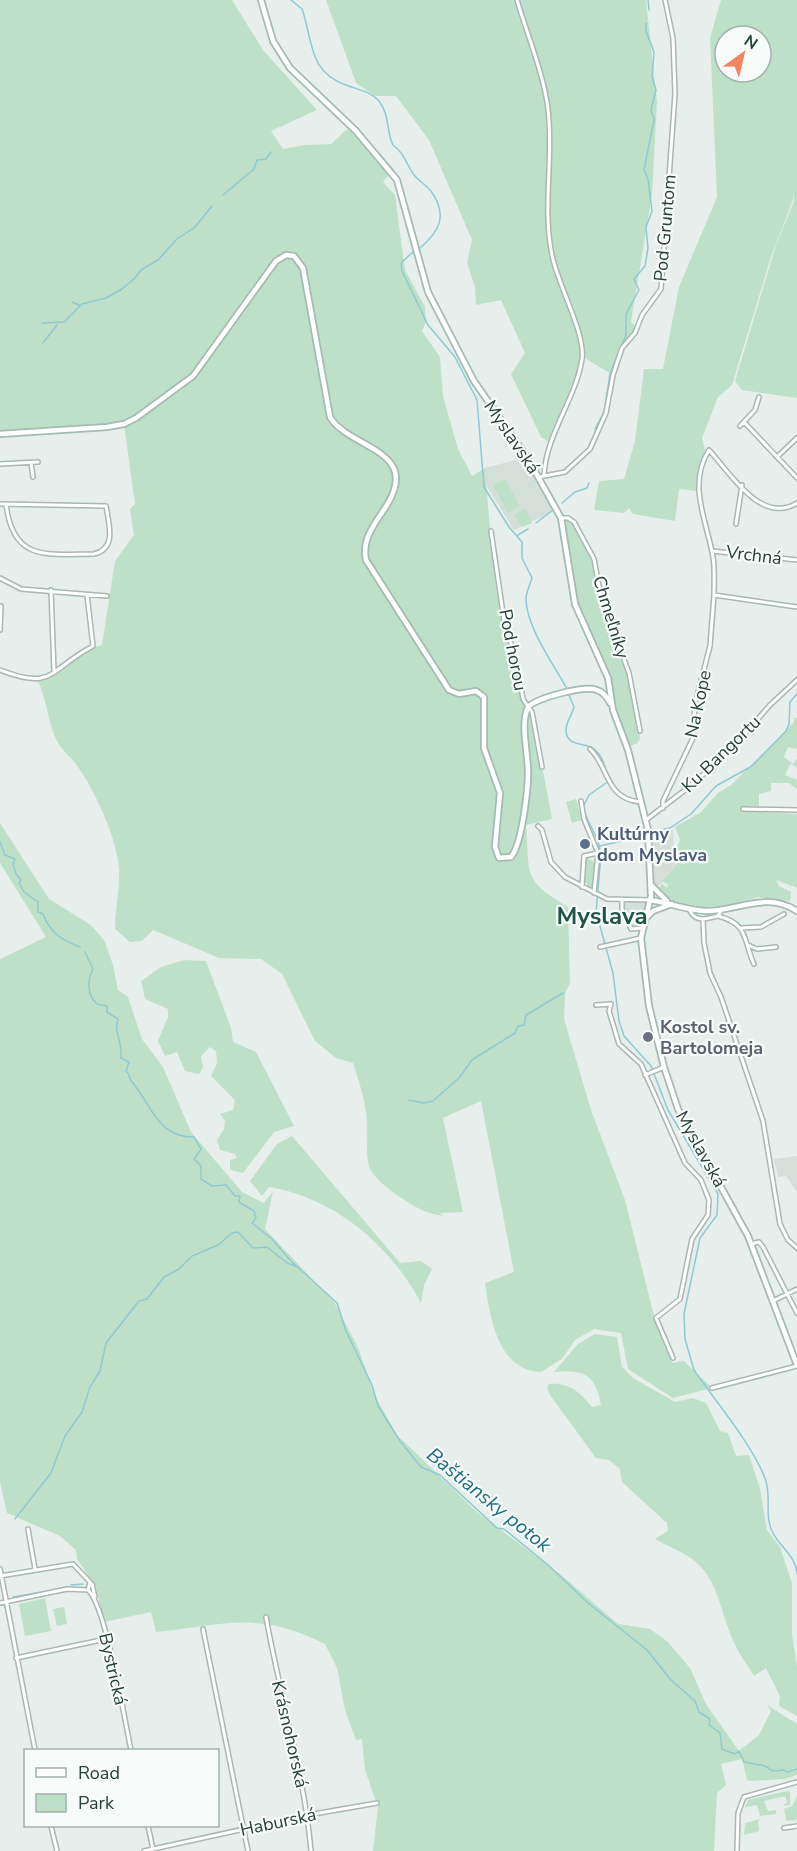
<svg xmlns="http://www.w3.org/2000/svg" width="797" height="1851" viewBox="0 0 797 1851" font-family="'Nunito Sans',sans-serif">
<style>
.built{fill:#d4dfda}
.green{fill:#bfe0c8;fill-rule:evenodd}
.lines{fill:none;stroke-linecap:round;stroke-linejoin:round}
.stream{stroke:#8ec9d4;stroke-width:1.5}
.street-casing{stroke:#a8b8b2;stroke-width:6}
.secondary-casing{stroke:#a4bbb3;stroke-width:8}
.street{stroke:#fff;stroke-width:3}
.secondary{stroke:#fff;stroke-width:4.5}
.service-dot{fill:#5c6f8a;stroke:#f7fbf9;stroke-width:2}
.worship-dot{fill:#6b7280;stroke:#f7fbf9;stroke-width:2}
.labels{text-anchor:middle;dominant-baseline:central;stroke-width:4.5;stroke-linejoin:round;paint-order:stroke}
.street-label{font-size:18px;fill:#24423a;stroke:#f7fbf9}
.service-label{font-size:18px;font-weight:bold;fill:#4e5e75;stroke:#f7fbf9;text-anchor:start}
.worship-label{font-size:18px;font-weight:bold;fill:#5b616d;stroke:#f7fbf9;text-anchor:start}
.water-label{font-size:20px;font-style:italic;fill:#1c6f80;stroke:#f7fbf9}
.district-label{font-size:24px;font-weight:bold;fill:#1f5548;stroke:#f7fbf9}
</style>
<rect width="100%" height="100%" fill="#e6efeb"/>
<!-- built -->
<path class="built" d="M524,458L554,511L514,530L486,485L485,468Z
M653,830H673L674,852L681,861L656,889L652,879Z
M650,900L642,928L631,929L622,909V901Z
M797,1156V1192L786,1176L778,1177L774,1159Z"/>
<!-- green -->
<path class="green" d="M0,0H232L263,50L317,110L271,131L283,149L305,145L331,144L346,130L357,128L394,169L383,182L395,195L405,270L425,307L426,322L422,331L440,357L443,396L458,449L472,476L485,468L492,552L499,573L504,620L517,664L523,699L532,712L552,819L526,825C530,876 522,879 568,907L570,983L565,994L564,1019L591,1110L625,1200L656,1324L672,1363L684,1361L712,1388L673,1398L628,1369L621,1333L594,1329L575,1340L562,1359L541,1372C497,1371 490,1315 485,1283L514,1272L481,1101L443,1118L463,1212L439,1213L443,1215C425,1218 378,1185 370,1169C365,1159 368,1126 366,1112C364,1096 358,1079 353,1063L336,1058L315,1041L282,974L261,959L219,958L153,930L142,941L130,942L115,929C115,909 120,889 119,869C118,840 93,786 75,763C71,757 64,752 60,746C47,725 48,702 38,681C62,673 78,649 102,645L115,561L134,535L130,509L135,504L124,425L0,434Z
M326,0H646L657,102L652,194L631,322L638,328L623,346L613,375L583,357L551,444L541,437L511,374L525,353L501,300L476,305L475,287L467,263L472,240L429,140L396,96H375L356,83Z
M721,0H797V398L742,390L735,381L776,245L794,201L793,192V200L771,257L732,385L718,397L702,438L705,450L696,491L679,489L675,521L633,514L629,508L624,513L594,510L599,481L624,479L635,441L644,369H663L679,287L717,197L710,38ZM725,36H761V72H725Z
M505,479L520,506L508,513L493,485Z
M525,509L532,523L522,527L514,514Z
M561,518L571,519L591,553L598,584L631,685L640,738L638,743L627,747L609,685L575,604Z
M794,718H797V749L788,747L784,757L793,764L797,758V768L792,764L789,766L785,775L797,780V789L789,783H771V791L759,794V806H747L743,811L797,814V888L776,880L779,886L791,892L790,901L758,897L726,906L703,907L668,900L659,888L662,884L667,888L668,884L662,881L680,861L674,852L680,840L675,827L701,812L719,792L731,785L794,722Z
M576,799L582,820L572,823L566,802Z
M0,823L49,899L91,925L104,940L113,965L118,990L128,997L142,1039L163,1067L191,1132L242,1192L264,1203L273,1191L265,1229L334,1302L358,1347L374,1394L397,1435L478,1513L560,1574L618,1624L650,1629L668,1642L690,1668L706,1704L739,1751L759,1735L771,1711L767,1705L797,1724V1775L785,1779L752,1781L747,1780L742,1759L721,1764L726,1785L717,1793L714,1851H373L378,1807L365,1770L362,1739L356,1740L345,1710L337,1668L325,1644C258,1610 226,1625 156,1632L151,1612L104,1622L96,1587L77,1559L76,1550L60,1536L7,1513L0,1482V959L46,937L0,863Z
M590,855L589,859L594,862V886L591,889L584,880L585,859Z
M184,960L206,961L231,1028L233,1042L256,1052L294,1126L274,1132L243,1173L230,1170V1160L237,1158L235,1154L220,1150L217,1140L224,1129L225,1121L220,1114L233,1110L235,1100L211,1076L217,1063L216,1051L210,1047L201,1056L203,1068L199,1074L185,1071L177,1052L165,1056L158,1041L168,1017V1009L145,999L141,981L161,967Z
M292,1136L400,1263L421,1261L432,1269L424,1285L421,1303C391,1246 334,1197 269,1187L262,1196L250,1181L277,1144Z
M595,1334L617,1337L622,1367L633,1378L675,1402L693,1398L706,1403L720,1431L728,1433L736,1456L749,1455L760,1489L767,1530L780,1547L792,1583V1635L797,1667V1716L779,1706L780,1696L766,1668L754,1676C747,1664 738,1653 733,1640C720,1612 719,1579 692,1559C681,1551 667,1546 655,1539L668,1531L667,1523L622,1482L620,1469L609,1460L596,1458L550,1395L547,1388L549,1384C570,1382 579,1392 592,1407L601,1405C596,1374 582,1369 554,1372L578,1344Z
M45,1598L51,1631L25,1636L19,1604Z
M64,1607L67,1624L57,1626L53,1609Z
M787,1791L790,1792V1805L783,1806L787,1802L785,1796L764,1801L768,1811L776,1810V1814L760,1816L757,1805L745,1807L748,1800Z
M797,1796V1820L786,1821L784,1809L792,1806Z
M761,1819L758,1822L759,1831L744,1835L745,1823Z"/>
<g class="lines">
<!-- stream -->
<path class="stream" d="M291,0L302,9C313,40 308,72 346,85C358,90 370,91 379,101C390,115 386,131 393,145C405,154 406,164 414,175C419,181 426,185 431,191C448,215 440,231 420,248
M648,0L649,10
M223,195L254,169L257,160L266,159L271,152
M414,251L401,263L402,271L428,325L455,357L477,400L484,487L509,527L522,542V558L532,578C530,584 527,591 526,597C525,625 554,665 567,689
M72,302L79,305
M42,323L64,322L82,304L106,298L122,289L135,278L141,270L158,260L177,239L195,227L212,206
M43,343L57,325
M595,429L604,412L610,374L626,335V314L639,290L634,279L645,266L648,248L646,227L652,211L648,179L644,170L654,120L651,110L656,90L652,77L654,52L646,31V23
M562,503L575,492L587,488L589,483
M536,523L553,510
M518,535L528,529
M569,695L574,707C572,715 566,722 566,730C566,747 585,742 594,749C603,756 604,765 607,774
M583,807L589,795L606,783
M584,812L598,841L601,855L596,912L613,973L619,1021L624,1036L651,1066L668,1110L718,1194L717,1215L700,1238L684,1314L685,1339L694,1370C716,1402 751,1443 765,1478C772,1496 764,1513 772,1531C779,1547 796,1555 797,1574
M656,831L670,828L691,814L716,786L752,766L786,731L789,724L790,702L797,694
M0,842L5,855L15,859L13,864L16,874L21,880L19,883L24,892L38,902V912L43,914C50,933 62,940 80,947
M600,846L644,836
M85,952L93,969C87,981 87,995 97,1004L107,1006V1012L118,1019C113,1032 123,1041 121,1058L129,1062L126,1071C131,1075 128,1077 132,1082C151,1104 158,1138 194,1137L201,1149L194,1159L201,1166V1179L212,1186L226,1185L235,1196H240L239,1202L254,1211L256,1218L252,1223L272,1239L290,1260L337,1303L346,1331L372,1385L378,1406L400,1441L421,1467L440,1475L497,1528L504,1529L547,1564L588,1603L647,1650L671,1680L695,1701L699,1712L710,1719L709,1725L720,1733L722,1749L735,1754L739,1751L744,1762L765,1766L773,1771L784,1770L787,1772L797,1769
M409,1100L424,1103L433,1101L459,1078L472,1060L515,1033L518,1026L524,1025L526,1015L563,993
M15,1519L51,1473L65,1436L82,1412L90,1387L100,1371L106,1343L139,1301L147,1299L164,1277L179,1269L192,1256L218,1245L232,1233L238,1232L253,1248L267,1247L287,1263L298,1267
M71,1585L83,1584
M13,1597L42,1592"/>
<defs>
<path id="street" d="M517,0C527,34 544,75 548,109C554,158 542,207 552,255C557,283 586,334 582,359C576,399 546,434 544,475
M744,422L797,478
M740,426L755,410L759,397
M777,457L797,438
M31,463L33,477
M0,464L38,462
M539,477L565,472L590,449L606,413L613,375L622,348L635,333L642,315L661,289L675,94L673,38L665,0
M0,504L106,506C109,524 117,549 94,554C48,554 13,563 6,504
M561,518H568L574,522L594,559L601,597L629,673L640,731
M736,524L742,485
M491,531L504,620L517,664L523,699L532,712L542,767
M712,551L797,560
M0,578L21,589L107,596
M51,590L54,671
M714,595C714,582 715,569 713,557C707,521 687,485 709,450C731,474 761,525 797,503
M0,630L1,606
M0,670C54,691 48,670 93,646L87,595
M590,749C609,766 605,799 640,802
M581,801L584,819L598,853
M663,808V801L693,738L695,704L710,646L714,595L797,607
M743,809L797,810
M646,820L689,787L731,750L770,705L797,680
M538,826L542,830L551,862L565,877L607,899L650,900
M582,887L584,856L598,853L594,893
M622,901V909L631,929L642,928
M689,909C695,923 706,919 718,916L722,909
M718,916C749,924 743,940 754,964
M703,919L704,943L710,973L721,997L763,1121L780,1224L788,1240L797,1248
M741,928L761,927L784,914
M748,945L757,949L776,947
M600,947L641,938
M596,1005L611,1004L609,1011L619,1044L641,1064L685,1163L701,1180L709,1200L708,1215L692,1239L680,1299L656,1318L673,1358
M645,1075L664,1067
M751,1244L759,1242L763,1247L797,1313
M773,1301L797,1289
M712,1388L797,1366
M28,1529L35,1569
M0,1569L35,1750
M0,1576L73,1564L90,1582L88,1590
M92,1584L95,1597
M88,1590C106,1606 125,1722 131,1750
M0,1603L67,1589L88,1590
M266,1617C280,1696 304,1771 311,1851
M203,1629L248,1851
M16,1658L106,1639
M51,1826L57,1851
M148,1826L153,1849
M784,1828L797,1826
M144,1851L308,1815L377,1803
M737,1851L738,1813L744,1797L797,1782"/>
<path id="secondary" d="M261,0L273,41L290,68L356,131L397,180L428,292L474,381L527,457L561,518L575,604L608,678L613,710L628,750L648,830L651,896L641,938L649,1006L664,1067L678,1109L748,1236L797,1365
M0,434L107,427L124,424L136,418L193,376L276,261L286,255L294,256L303,268L330,417C349,449 421,449 387,505C376,522 361,539 366,560L449,690L459,694L476,691L484,697V748L500,793L495,847L499,858L511,857C522,844 528,790 528,772C528,752 520,725 528,707C537,698 584,685 597,690C603,692 607,697 610,703
M652,886L667,901
M650,900C669,903 687,910 706,911C739,911 765,891 797,911
M646,918L653,911L672,904"/>
</defs>
<!-- street casing -->
<use href="#street" class="street-casing"/>
<!-- secondary casing -->
<use href="#secondary" class="secondary-casing"/>
<!-- street -->
<use href="#street" class="street"/>
<!-- secondary -->
<use href="#secondary" class="secondary"/>
</g>
<!-- markers -->
<circle class="service-dot" cx="585" cy="844" r="6"/>
<circle class="worship-dot" cx="648" cy="1037" r="6"/>
<g class="labels">
<!-- street labels -->
<g class="street-label">
<text transform="translate(665 228) rotate(-85)">Pod Gruntom</text>
<text transform="translate(512 437) rotate(56)">Myslavská</text>
<text transform="translate(754 555) rotate(7)">Vrchná</text>
<text transform="translate(611 617) rotate(73)">Chmeľníky</text>
<text transform="translate(513 650) rotate(79)">Pod horou</text>
<text transform="translate(698 704) rotate(-78)">Na Kope</text>
<text transform="translate(721 754) rotate(-44)">Ku Bangortu</text>
<text transform="translate(701 1149) rotate(61)">Myslavská</text>
<text transform="translate(113 1669) rotate(77)">Bystrická</text>
<text transform="translate(290 1734) rotate(77)">Krásnohorská</text>
<text transform="translate(278 1822) rotate(-12)">Haburská</text>
</g>
<!-- service labels -->
<g class="service-label">
<text x="597" y="834">Kultúrny<tspan x="597" dy="21">dom Myslava</tspan></text>
</g>
<!-- worship labels -->
<g class="worship-label">
<text x="660" y="1027">Kostol sv.<tspan x="660" dy="21">Bartolomeja</tspan></text>
</g>
<!-- water labels -->
<g class="water-label">
<text transform="translate(489 1500) rotate(39)">Baštiansky potok</text>
</g>
<!-- district labels -->
<g class="district-label">
<text x="602" y="916">Myslava</text>
</g>
</g>
<!-- legend -->
<rect x="24" y="1749" width="195" height="78" fill="#f7fbf9" stroke="#a3b1ad" stroke-width="1.5"/>
<rect x="36" y="1768" width="30" height="9" fill="#ffffff" stroke="#a3b1ad" stroke-width="1.5"/>
<text x="78" y="1779" font-size="18" fill="#24423a">Road</text>
<rect x="36" y="1794" width="30" height="18" fill="#bfe0c8" stroke="#a3b1ad" stroke-width="1.5"/>
<text x="78" y="1809" font-size="18" fill="#24423a">Park</text>
<!-- north arrow -->
<g transform="translate(743 54) rotate(34)"><circle r="28" fill="#f7fbf9" stroke="#a3b1ad" stroke-width="1.5"/>
<path d="M0-4.5L10 22L0 15L-10 22Z" fill="#f4845f"/>
<text y="-9" font-size="16" font-weight="bold" text-anchor="middle" fill="#24423a">N</text>
</g>
</svg>
